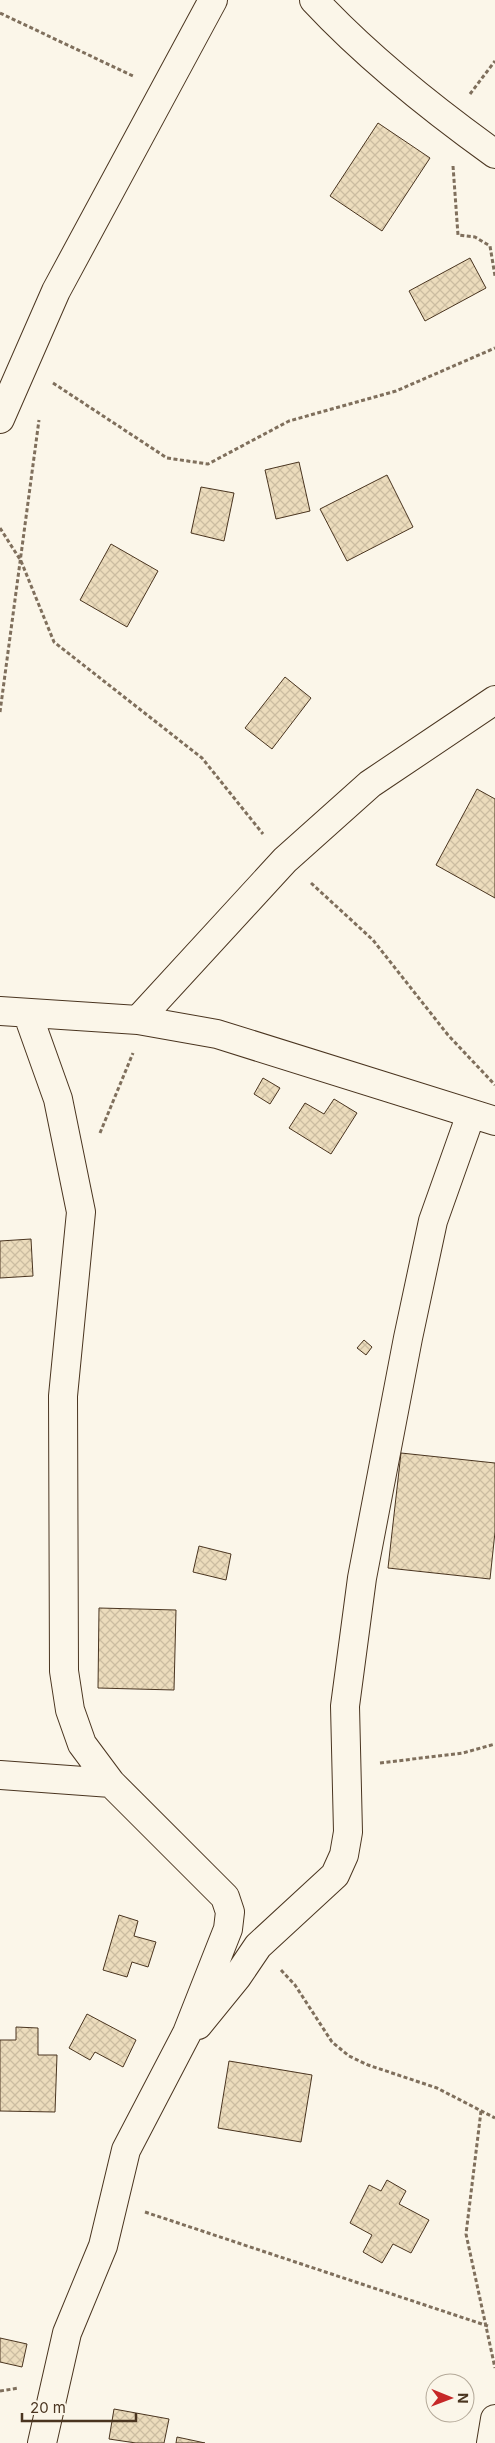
<svg xmlns="http://www.w3.org/2000/svg" width="495" height="2443" viewBox="0 0 495 2443" font-family="Inter,sans-serif">
<style>
.building{fill:url(#building-cross-hatch);stroke:#4a3520}
.lines{fill:none;stroke-linecap:round;stroke-linejoin:round}
.minor-casing{stroke:#4a3520;stroke-width:30}
.path{stroke:#7f6f5c;stroke-width:3;stroke-dasharray:4 2.5;stroke-linecap:butt}
.minor{stroke:#fbf6e9;stroke-width:28}
</style>
<defs>
<pattern id="building-cross-hatch" width="8" height="8" patternUnits="userSpaceOnUse" patternTransform="scale(1.25)"><rect width="8" height="8" fill="#ecdcbc"/><path d="M0 0l8 8M0 8l8-8" fill="none" stroke="#ccbda1"/></pattern>
</defs>
<rect width="100%" height="100%" fill="#fbf6e9"/>
<!-- building -->
<path class="building" d="M378,123L430,158L382,231L330,196Z
M470,258L486,288L425,321L409,291Z
M299,462L310,511L276,519L265,470Z
M387,475L413,527L347,561L320,509Z
M201,487L234,493L224,541L191,533Z
M111,544L158,571L127,627L80,600Z
M285,677L311,698L272,749L245,728Z
M477,789L495,799V898L436,865Z
M263,1078L280,1088L270,1104L254,1094Z
M334,1099L357,1113L331,1154L289,1128L305,1103L324,1114Z
M31,1239L33,1276L0,1278V1241Z
M364,1340L372,1347L366,1355L357,1348Z
M401,1453L495,1463V1532L490,1579L388,1568Z
M199,1546L231,1554L226,1580L193,1572Z
M99,1608L176,1610L174,1690L98,1688Z
M119,1915L138,1921L134,1936L156,1942L148,1967L132,1962L127,1977L103,1970Z
M87,2014L136,2040L123,2067L95,2052L90,2060L69,2048Z
M16,2027L38,2028V2055H57L55,2112L0,2111V2040H16Z
M229,2061L312,2075L301,2142L218,2128Z
M387,2180L406,2191L399,2204L429,2220L411,2253L393,2244L382,2263L363,2252L372,2235L350,2223L369,2185L381,2191Z
M0,2338L27,2344L22,2367L0,2362Z
M114,2409L169,2419L164,2443H136L109,2439Z
M177,2437L205,2443H176Z"/>
<g class="lines">
<defs>
<path id="minor" d="M314,0C368,58 431,108 495,154
M0,419L56,291L213,0
M0,1011L138,1020L217,1034L495,1121
M28,1015L58,1099L81,1212L63,1396L64,1671L70,1710L82,1744L111,1783L225,1897L230,1912L228,1929L187,2033L126,2150L103,2246L67,2333L42,2443
M138,1020L285,860L370,784L495,700
M0,1775L111,1783
M198,2025L237,1977L258,1946L335,1875L344,1855L348,1832L345,1706L362,1578L408,1338L433,1221L471,1114
M491,2443L495,2419"/>
</defs>
<!-- minor casing -->
<use href="#minor" class="minor-casing"/>
<!-- path -->
<path class="path" d="M0,13L135,77
M470,94L495,61
M453,166L458,235L475,237L490,246L495,276
M53,383L167,458L208,464L289,421L396,391L495,348
M0,528L21,561L54,642L202,758L263,834
M0,712L39,420
M311,883L373,940L448,1035L495,1085
M100,1133L133,1053
M380,1763L463,1753L495,1744
M281,1970L295,1985L332,2042L349,2056L368,2065L437,2088L495,2118
M481,2111L466,2234L495,2368
M145,2212L488,2326
M0,2391L19,2388"/>
<!-- minor -->
<use href="#minor" class="minor"/>
</g>
<!-- north arrow -->
<g transform="translate(450 2398) rotate(91)"><circle r="24" fill="#fbf6e9" stroke="#b4a999"/>
<path d="M0-4L9 19L0 12L-9 19Z" fill="#c62828"/>
<text y="-8" font-size="14" font-weight="bold" text-anchor="middle" fill="#4a3520">N</text>
</g>
<!-- scale -->
<path d="M22 2413v8h114v-8" fill="none" stroke="#4a3520" stroke-width="2.5"/>
<text x="30" y="2413" font-size="15" fill="#4a3520" stroke="#fbf6e9" stroke-width="4" paint-order="stroke">20 m</text>
</svg>
